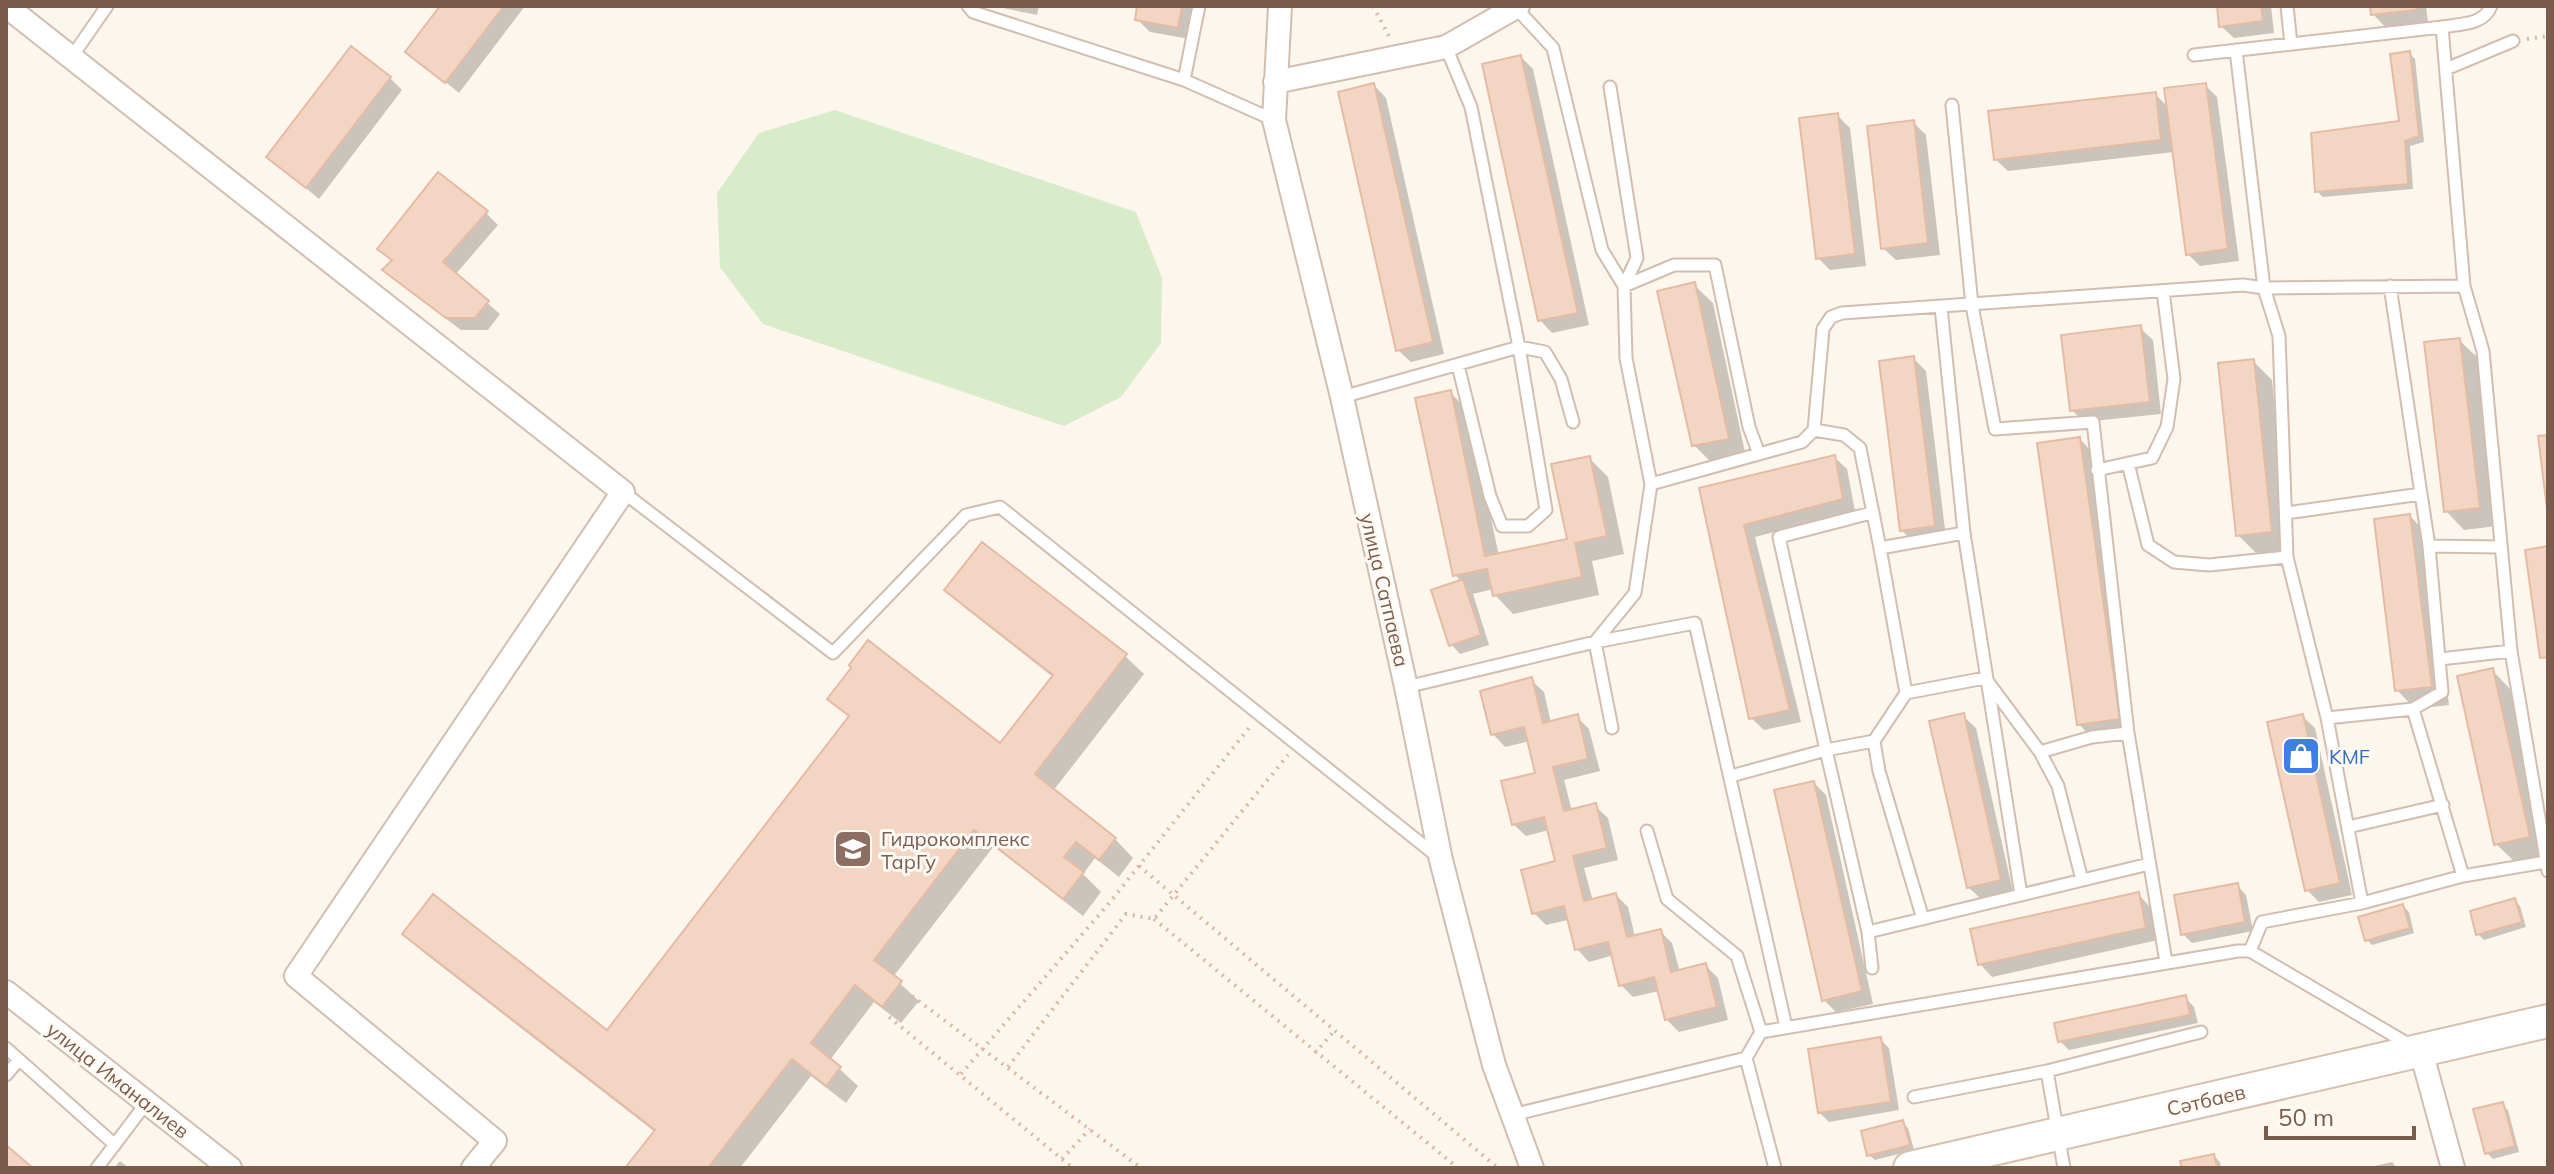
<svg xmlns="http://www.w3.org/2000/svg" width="2554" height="1174" viewBox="0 0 2554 1174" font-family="Mulish,sans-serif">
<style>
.pitch{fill:#d8ecc9}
.shadow{fill:#0003}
.building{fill:#f3d5c3;stroke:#e6bba3;stroke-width:2}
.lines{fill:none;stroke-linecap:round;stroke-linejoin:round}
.lane-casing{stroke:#d1beb0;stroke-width:15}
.street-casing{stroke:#d1beb0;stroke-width:26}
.secondary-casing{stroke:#d6c0b0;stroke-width:36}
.path{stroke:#d9b8a5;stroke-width:4;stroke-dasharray:2 6;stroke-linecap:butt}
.lane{stroke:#fff;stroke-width:11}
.street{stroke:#fff;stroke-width:22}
.secondary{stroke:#fff;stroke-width:32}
.labels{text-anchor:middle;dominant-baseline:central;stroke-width:6;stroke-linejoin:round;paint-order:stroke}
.street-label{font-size:20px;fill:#7a5c4d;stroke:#fffaf3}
.shop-label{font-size:20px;fill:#366cbe;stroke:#fffaf3;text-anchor:start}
.education-label{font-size:20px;fill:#785e54;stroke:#fffaf3;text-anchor:start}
</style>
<rect width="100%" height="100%" fill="#fdf6ec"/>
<!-- pitch -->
<path class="pitch" d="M835,110L1136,212L1162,278L1161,343L1121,397L1064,426L763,324L720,267L717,193L759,133Z"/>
<!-- shadow -->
<path class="shadow" d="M442,6H525L459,93L408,51Z
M993,6H1039L1037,15Z
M1140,6H1196L1190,39L1150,32L1137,19Z
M2219,6H2271L2274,33L2234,38L2221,26Z
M2372,6H2426L2428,22L2385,27L2373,14Z
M2409,53L2415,59L2424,142L2410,146L2413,189L2323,197L2317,191L2401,123Z
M1521,57L1533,69L1589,325L1552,333L1540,320Z
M390,78L402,90L319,199L269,157Z
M1374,85L1386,98L1444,354L1411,362L1398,350Z
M2205,85L2217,97L2239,261L2200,266L2188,254L2174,152L2008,171L1995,159L2155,94L2168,107Z
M1838,116L1850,128L1866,266L1830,270L1818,258Z
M1913,122L1926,135L1940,255L1896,260L1883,248Z
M486,213L498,225L455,275L500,314L488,330H461L397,282L385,270L392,262L379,249Z
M1694,285L1713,303L1746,457L1712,463L1694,445Z
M2140,328L2153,340L2161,414L2084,422L2072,410Z
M2459,340L2478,358L2497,526L2464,530L2446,511Z
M1914,359L1926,371L1946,538L1914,542L1901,530Z
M2253,361L2272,380L2289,550L2256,553L2238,535Z
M1450,392L1468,411L1499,556L1569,541L1590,459L1608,477L1624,554L1592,561L1599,595L1513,614L1495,595L1493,589L1473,594L1489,645L1460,654L1451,644L1462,582L1455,575Z
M2080,439L2092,452L2131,731L2091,737L2079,724Z
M1834,457L1847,469L1855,511L1755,537L1801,722L1764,730L1751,718L1701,489Z
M2410,516L2428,535L2449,705L2415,709L2397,690Z
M947,590L1125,656L1144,674L1053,791L1115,839L1133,858L1119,877L1095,858L1083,874L1101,892L1083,916L994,846L893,977L919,1001L901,1023L874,1002L830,1060L858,1086L846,1103L811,1076L740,1168H628L655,1132L423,952L405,934L607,1032L850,718L829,699L1001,746L1053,677L965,608Z
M2492,670L2510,689L2547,855L2515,862L2496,844Z
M1531,680L1544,692L1551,723L1577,717L1589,729L1600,771L1564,780L1572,811L1595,806L1608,818L1618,860L1584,868L1593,901L1616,895L1628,907L1635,937L1660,931L1672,943L1680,972L1706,966L1718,978L1728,1020L1679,1032L1666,1019L1659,991L1633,997L1621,985L1614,955L1589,962L1577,949L1568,920L1546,925L1534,913L1557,863L1549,830L1526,836L1513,824L1538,774L1530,741L1505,747L1493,734Z
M1963,716L1976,728L2013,892L1981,899L1968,887Z
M2302,716L2315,728L2352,895L2319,902L2307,890Z
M1814,783L1826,795L1873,1004L1836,1012L1824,1000Z
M2237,885L2246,895L2253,931L2192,943L2183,934Z
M2138,894L2150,907L2158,940L1992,977L1980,964Z
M2514,900L2520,906L2526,927L2484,940L2478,934Z
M2403,906L2409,912L2414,933L2372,945L2367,940Z
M2185,997L2194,1007L2198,1023L2069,1050L2060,1041Z
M1880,1039L1889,1048L1899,1110L1829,1122L1820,1113Z
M2502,1104L2508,1110L2519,1152L2493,1159L2487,1153Z
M1902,1122L1908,1128L1914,1150L1875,1160L1869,1155Z
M2214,1156L2220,1162L2221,1168H2184Z
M120,1161L129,1168H114Z
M2392,1162L2397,1168H2366Z"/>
<!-- building -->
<path class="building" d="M440,6H504L445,83L405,52Z
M1137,6H1182L1178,28L1135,20Z
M2217,6H2261L2263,21L2219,27Z
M2370,6H2416L2417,10L2371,15Z
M351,46L391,77L306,188L266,157Z
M2410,51L2419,136L2405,141L2408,184L2315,192L2311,133L2399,121L2390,54Z
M1521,55L1578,313L1538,321L1482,64Z
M1374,83L1433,342L1396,351L1338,92Z
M2206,83L2228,249L2186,255L2164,88Z
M2156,92L2161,140L1994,160L1988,111Z
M1838,113L1855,254L1816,259L1799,118Z
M1914,120L1928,243L1881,249L1867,126Z
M438,172L488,211L443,262L489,301L475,318H446L382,270L392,260L377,249Z
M1695,282L1729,439L1692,446L1657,291Z
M2141,325L2150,402L2070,411L2061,335Z
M2460,338L2480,508L2444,512L2424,342Z
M1914,356L1935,526L1900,531L1879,361Z
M2254,359L2272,532L2236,536L2218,363Z
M1451,390L1485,556L1567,539L1551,464L1590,456L1607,536L1575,543L1582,577L1493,596L1487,569L1453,576L1415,398Z
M2548,435V509H2547L2538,436Z
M2080,437L2120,719L2077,725L2037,443Z
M1835,455L1843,499L1744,525L1790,710L1749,719L1699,488Z
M2410,514L2432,687L2395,691L2374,519Z
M982,542L1127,654L1035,774L1116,838L1099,860L1076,842L1064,857L1084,872L1063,899L974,830L874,960L902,981L882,1007L855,985L811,1043L841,1067L826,1086L792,1059L708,1168H625L655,1130L402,934L433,894L607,1030L849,716L827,699L851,668L849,665L868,640L1000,743L1053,675L944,590Z
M2548,546V657L2540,658L2525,550Z
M1463,579L1481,635L1449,646L1431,590Z
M2493,668L2530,837L2494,845L2457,676Z
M1532,677L1543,723L1578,714L1588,759L1553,767L1564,811L1596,803L1607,848L1573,856L1584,901L1616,893L1627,937L1661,929L1671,972L1706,963L1717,1007L1665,1020L1654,977L1619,986L1608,942L1575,950L1564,906L1532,914L1521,870L1555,861L1544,817L1512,825L1501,781L1535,773L1524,727L1491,735L1480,691Z
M1964,713L2001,880L1967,888L1929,721Z
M2303,714L2340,883L2305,891L2267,722Z
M1814,781L1862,991L1822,1001L1774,790Z
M2238,883L2245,922L2181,935L2174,895Z
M2139,892L2146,928L1978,965L1970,929Z
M2515,898L2522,922L2476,935L2470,911Z
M2403,904L2410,928L2365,941L2358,917Z
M2186,995L2190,1015L2058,1042L2054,1023Z
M1881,1037L1891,1102L1818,1113L1808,1049Z
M2503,1102L2515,1146L2485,1154L2473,1109Z
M1903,1120L1910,1145L1867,1156L1861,1131Z
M6,1145L33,1168H6Z
M2214,1154L2217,1168H2182L2180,1161Z"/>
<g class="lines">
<defs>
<path id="lane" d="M968,6L973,12L1184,80L1274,120
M2287,6L2291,44
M1516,8L1553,48L1602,250L1624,286L1674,265H1715L1749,427L1759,454
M2442,27C2460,24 2484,25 2491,6
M1446,47L1471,107L1519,347L1545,352L1561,379L1573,422
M2236,50L2264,288L2279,336L2287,557L2327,718L2362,903L2262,922L2250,951
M2194,55L2442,27L2464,286L2483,351L2511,651L2548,871
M71,58L107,6
M2446,69L2513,41
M1184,80L1199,6
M1610,87L1637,258L1624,286L1626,358L1651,484
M1952,105L1972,305L1995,429L2093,422L2128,733L2166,962
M2390,286L2421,494
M1941,307L1964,533L2021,895
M1342,397L1519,347L1546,510L1528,526H1502L1490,496L1458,365
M1814,430L1844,435L1860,448L1880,548
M2128,463L2148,545L2174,562L2209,565L2287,557
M2097,470L2152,458L2167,427L2174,379L2163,291
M623,492L833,653L966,515L1000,507L1438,857
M1871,513L1779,537L1826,750L1874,741L1906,693
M2286,513L2421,494L2429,546
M1964,533L1880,548L1906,693L1985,678L2040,752L2058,786L2082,880
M2440,659L2511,651
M1406,687L1595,642L1695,623L1786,1027
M2413,709L2463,876
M2327,718L2413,709L2442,692L2429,546L2501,547
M1612,728L1595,642L1635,593L1651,484L1802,442L1814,430L1823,329L1831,317L1842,313L2243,285L2264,288L2464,286
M1874,741L1879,771L1923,919
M2040,752L2092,737L2128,733
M1731,776L1826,750L1868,932L1872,968
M2348,827L2443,805
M1647,831L1667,899L1737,956L1761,1032L1746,1058L1775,1168
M2362,903L2463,876L2546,862
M1868,932L2149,864
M1761,1032L2238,951H2250L2410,1045
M6,1048L114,1144
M2047,1071L2201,1032
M6,1075L19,1060
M1914,1097L2047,1071L2064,1168
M1512,1115L1746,1058
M97,1168L147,1102"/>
<path id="street" d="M6,6L623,492L296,976L495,1141L473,1168
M1280,6L1274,120L1342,397L1406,687L1441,860L1494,1065L1532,1168
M1275,82L1446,47L1518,6
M6,992L230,1168
M2421,1051L2453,1168"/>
<path id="secondary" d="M1910,1168L2548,1021"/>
</defs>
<!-- lane casing -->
<use href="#lane" class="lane-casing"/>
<!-- street casing -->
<use href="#street" class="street-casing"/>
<!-- secondary casing -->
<use href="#secondary" class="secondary-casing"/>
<!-- path -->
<path class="path" d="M1373,6L1390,38
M2527,39L2548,36
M1139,866L1498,1168
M1154,919L1458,1168
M912,996L1141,1168
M889,1017L1073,1168
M1315,1053L1336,1029
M1008,1067L1126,914L1154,919L1288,755
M961,1074L1111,901L1252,724
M1062,1159L1090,1129"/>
<!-- lane -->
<use href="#lane" class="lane"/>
<!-- street -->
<use href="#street" class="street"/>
<!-- secondary -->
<use href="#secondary" class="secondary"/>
</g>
<!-- icons -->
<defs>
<symbol id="shop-square" viewBox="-11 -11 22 22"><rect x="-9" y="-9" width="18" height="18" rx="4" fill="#3f7fe0" stroke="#fffaf3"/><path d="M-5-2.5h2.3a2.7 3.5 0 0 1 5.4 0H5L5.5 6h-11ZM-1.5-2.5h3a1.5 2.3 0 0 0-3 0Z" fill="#fff"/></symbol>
<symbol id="university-square" viewBox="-11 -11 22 22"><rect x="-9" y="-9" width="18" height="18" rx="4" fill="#8d6e63" stroke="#fffaf3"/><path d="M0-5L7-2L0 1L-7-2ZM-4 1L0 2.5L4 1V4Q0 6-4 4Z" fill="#fff"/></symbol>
</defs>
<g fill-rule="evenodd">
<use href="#shop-square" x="2279" y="734" width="44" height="44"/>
<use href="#university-square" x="831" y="827" width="44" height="44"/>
</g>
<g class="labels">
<!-- street labels -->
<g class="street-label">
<text transform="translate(1385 590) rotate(77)">улица Сатпаева</text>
<text transform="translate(118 1080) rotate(38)">улица Иманалиев</text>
<text transform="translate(2206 1100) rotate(-13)">Сәтбаев</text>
</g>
<!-- shop labels -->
<g class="shop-label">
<text x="2329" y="756">KMF</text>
</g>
<!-- education labels -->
<g class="education-label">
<text x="881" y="838">Гидрокомплекс<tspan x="881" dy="23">ТарГу</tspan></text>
</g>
</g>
<!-- border -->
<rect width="2554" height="1174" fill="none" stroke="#7a5c4d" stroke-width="16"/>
<!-- scale -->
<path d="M2266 1126v12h148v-12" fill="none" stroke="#7a5c4d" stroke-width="4"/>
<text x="2278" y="1126" font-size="24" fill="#7a5c4d" stroke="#fffaf3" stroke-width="6" paint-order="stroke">50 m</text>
</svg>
